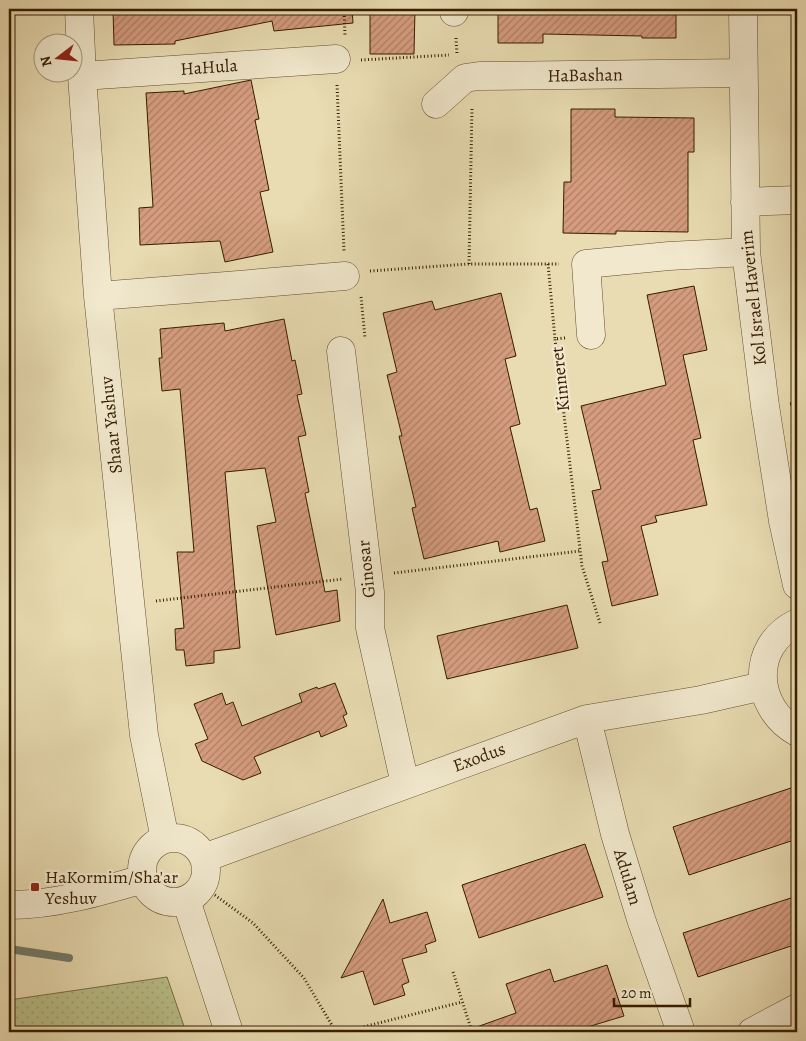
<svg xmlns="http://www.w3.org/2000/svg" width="806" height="1041" viewBox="0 0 806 1041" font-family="Alegreya,serif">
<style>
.grass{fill:url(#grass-dots);stroke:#786e44}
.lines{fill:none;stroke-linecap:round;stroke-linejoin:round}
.stream{stroke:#717b6c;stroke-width:8}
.building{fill:url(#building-hatch);stroke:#361d00}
.minor-casing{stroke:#634d2c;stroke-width:29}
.path{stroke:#361d00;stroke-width:3;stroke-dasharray:1 2.5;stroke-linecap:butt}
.minor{stroke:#f1e8cd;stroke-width:28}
.poi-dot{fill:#8f2418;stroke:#f1e8cd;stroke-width:2}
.labels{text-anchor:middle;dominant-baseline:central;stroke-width:4.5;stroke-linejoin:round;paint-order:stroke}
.street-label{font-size:18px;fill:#361d00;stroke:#f1e8cd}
.poi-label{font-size:18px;fill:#361d00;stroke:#f1e8cd;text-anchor:start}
</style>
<defs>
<pattern id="grass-dots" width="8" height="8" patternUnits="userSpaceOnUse" patternTransform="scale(1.25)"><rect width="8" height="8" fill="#babf89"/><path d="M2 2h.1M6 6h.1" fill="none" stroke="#a0a474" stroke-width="1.8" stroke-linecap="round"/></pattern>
<pattern id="building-hatch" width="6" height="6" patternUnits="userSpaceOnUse" patternTransform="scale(1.25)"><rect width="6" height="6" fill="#d59c7f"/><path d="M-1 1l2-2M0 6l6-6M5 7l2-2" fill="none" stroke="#ae7f66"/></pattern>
</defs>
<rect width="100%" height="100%" fill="#e9dcb2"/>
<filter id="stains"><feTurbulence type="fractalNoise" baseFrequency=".004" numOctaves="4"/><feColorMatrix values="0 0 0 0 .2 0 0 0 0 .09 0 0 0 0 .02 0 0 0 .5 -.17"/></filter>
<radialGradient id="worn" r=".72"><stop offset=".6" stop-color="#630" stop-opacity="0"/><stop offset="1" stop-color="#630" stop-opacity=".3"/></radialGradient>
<!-- grass -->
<path class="grass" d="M167,977L186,1032H9V1000Z"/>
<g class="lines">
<!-- stream -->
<path class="stream" d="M9,949L69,958"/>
</g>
<!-- building -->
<path class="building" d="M113,9H352L353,23L274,31L272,21L175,41V44L114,45Z
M370,9H415L414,54H370Z
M498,9H676V38H642V36L543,34V43H498Z
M251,80L259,119L255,120L269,190L260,192L273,252L225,262L220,241L140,245L139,208L153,207L146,93L184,91V94Z
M571,109H615V117L694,118V152H688V232L616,231V234L563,233L564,182H571Z
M694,286L707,350L683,355L701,438L693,440L707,505L655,516L657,522L641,526L658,595L612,606L602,562L608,561L592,491L601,489L581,406L666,385L647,295Z
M501,293L516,356L505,359L520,424L510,427L530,510L537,508L545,541L500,552L498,541L424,559L412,508L416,507L399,436H402L387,375L397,372L383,313L432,301L435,310Z
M284,319L292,361L295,360L302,394L297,395L306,435L298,437L309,492L305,493L325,592L337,590L340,621L276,635L257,526L276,522L265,468L225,472L240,648L214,651V663L186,666L184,650H176L175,629L184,628L177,552H194L180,389L162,391L159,358H162L160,329L224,323L225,331Z
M567,605L578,648L447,679L437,636Z
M335,683L347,714L343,716L347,726L321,737L319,731L254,757L261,773L243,780L202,761L195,744L208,739L194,704L222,693L226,705L233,702L242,726L302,702L299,694L317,687L318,689Z
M797,786V839L689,875L673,827Z
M585,844L603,897L479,938L462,885Z
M797,896V944L698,977L683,933Z
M383,899L390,923L427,912L436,941L425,945L427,952L402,959L409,982L402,985L405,995L374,1005L363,971L341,978Z
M607,965L624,1016L571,1032H471V1029L516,1013L506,984L550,969L554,982Z"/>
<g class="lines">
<defs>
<path id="minor" d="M79,9L82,76L98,296L144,735L165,839
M454,9V12
M743,9L746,252L765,406L783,521L797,585
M82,76L336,59
M436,104L465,78L479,76L743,73
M745,202L797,200
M98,296C180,290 263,283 345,276
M591,335L586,264L669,256L746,252
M341,351L370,592V628L405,784
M797,623C749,646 754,708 797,732
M587,719L615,834L641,919L681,1032
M142 870a32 32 0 1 1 64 0a32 32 0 1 1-64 0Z
M204,858L587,719L701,700L763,686
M186,900L229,1032
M9,905C55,905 99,892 143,879
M752,1032L797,1008"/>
</defs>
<!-- minor casing -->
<use href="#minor" class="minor-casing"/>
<!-- path -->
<path class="path" d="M344,9L345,36
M456,38L457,54
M361,60L449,55
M337,85L344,251
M469,264L472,107
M548,264L555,339
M370,271L469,264H559
M361,297L365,338
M565,338L555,339L582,566L600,623
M790,404L797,403
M394,573L580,551
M156,601L343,579
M212,893L253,923L304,978L336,1032
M453,972L472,1032
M355,1032L363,1027L462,1002"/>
<!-- minor -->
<use href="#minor" class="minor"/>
</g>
<!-- markers -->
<rect class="poi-dot" x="30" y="882" width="10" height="10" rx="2.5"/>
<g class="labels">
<!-- street labels -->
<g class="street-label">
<text transform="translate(209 67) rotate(-4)">HaHula</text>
<text transform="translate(585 75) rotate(-1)">HaBashan</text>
<text transform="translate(753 298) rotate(-96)">Kol Israel Haverim</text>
<text transform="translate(560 379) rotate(-96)">Kinneret</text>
<text transform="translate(111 425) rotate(-96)">Shaar Yashuv</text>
<text transform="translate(366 569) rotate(-96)">Ginosar</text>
<text transform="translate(479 757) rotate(-20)">Exodus</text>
<text transform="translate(628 877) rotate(73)">Adulam</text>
</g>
<!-- poi labels -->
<g class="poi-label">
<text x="45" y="877">HaKormim/Sha'ar<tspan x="45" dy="21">Yeshuv</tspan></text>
</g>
</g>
<!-- margin -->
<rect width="806" height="1041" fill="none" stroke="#e9dcb2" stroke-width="30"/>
<rect x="10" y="10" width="786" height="1021" fill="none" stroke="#361d00" stroke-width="2.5"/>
<rect x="15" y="15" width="776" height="1011" fill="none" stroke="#361d00"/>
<!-- north arrow -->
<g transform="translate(58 58) rotate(254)"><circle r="24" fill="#f1e8cd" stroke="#a6977b"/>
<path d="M0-4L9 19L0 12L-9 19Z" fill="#8f2418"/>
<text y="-8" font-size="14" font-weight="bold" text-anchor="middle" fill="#361d00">N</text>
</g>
<!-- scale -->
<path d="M614 998v8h76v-8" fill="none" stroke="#361d00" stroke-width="2.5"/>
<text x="621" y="998" font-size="15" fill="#361d00" stroke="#f1e8cd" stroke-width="4" paint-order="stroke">20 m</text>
<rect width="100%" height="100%" filter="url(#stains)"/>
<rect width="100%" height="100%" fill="url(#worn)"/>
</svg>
